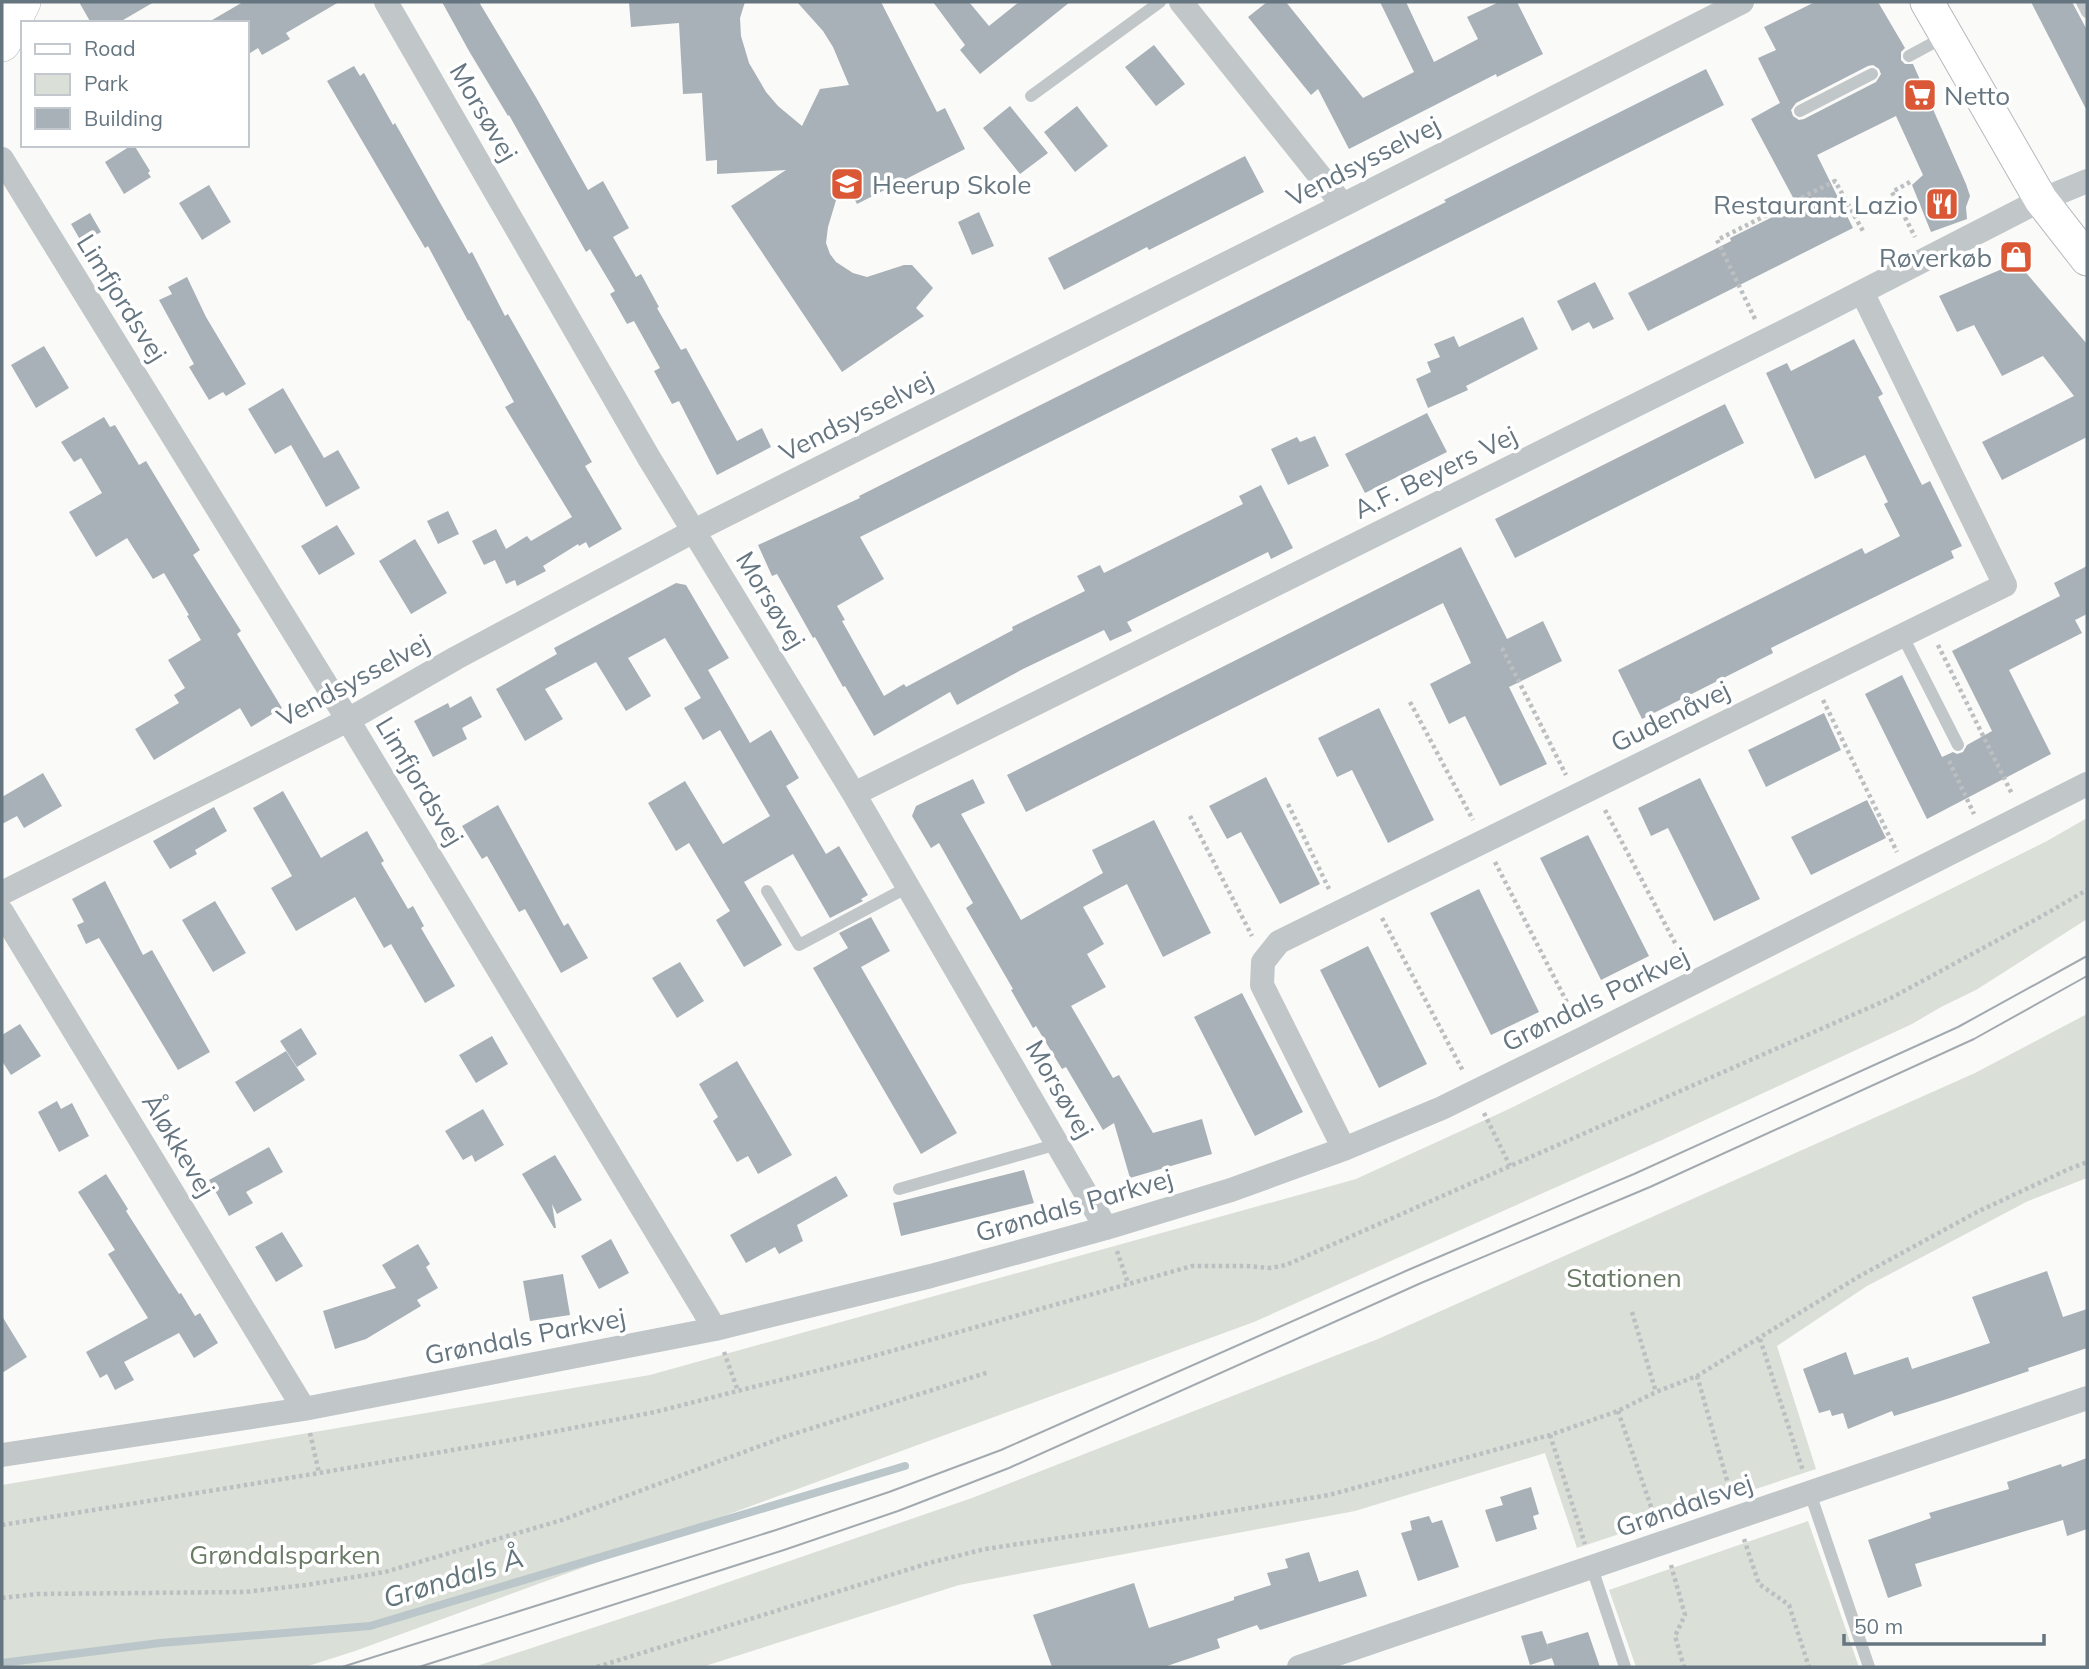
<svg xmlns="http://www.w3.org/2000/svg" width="2089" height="1669" viewBox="0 0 2089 1669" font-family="Mulish,sans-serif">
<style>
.green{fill:#dadfd7}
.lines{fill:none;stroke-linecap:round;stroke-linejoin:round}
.stream{stroke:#bac6c9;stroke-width:8}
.building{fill:#a8b1b7;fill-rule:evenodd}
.secondary-casing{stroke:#b4babe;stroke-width:35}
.primary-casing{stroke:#b5babe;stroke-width:38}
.path{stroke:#bcbfc1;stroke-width:4.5;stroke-dasharray:3.5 3.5;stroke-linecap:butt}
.lane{stroke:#c1c6c9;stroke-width:12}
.street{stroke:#c1c6c9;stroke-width:24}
.secondary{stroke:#fff;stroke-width:33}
.primary{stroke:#fff;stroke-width:37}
.tram{stroke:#a3aaaf;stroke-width:2}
.labels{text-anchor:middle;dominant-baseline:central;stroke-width:7;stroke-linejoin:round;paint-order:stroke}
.poi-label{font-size:26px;fill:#667681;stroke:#fff;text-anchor:start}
.street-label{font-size:26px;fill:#667681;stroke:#fff}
.park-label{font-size:26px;fill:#697a65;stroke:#fff}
.water-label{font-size:28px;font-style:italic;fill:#61757b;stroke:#fff}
</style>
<rect width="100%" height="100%" fill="#fafaf8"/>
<!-- green -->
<path class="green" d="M2087,818V919L1976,990L1941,1007L1912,1024L1662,1140L1254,1322L355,1651L305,1667H2V1485L650,1375L1356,1179L1509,1109L2047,841Z
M2087,1014V1178L2028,1201L1890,1274L1867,1286L1777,1346L1816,1469L1577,1548L1545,1453L1355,1511L959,1585L702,1667H474L668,1603L972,1498L1378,1339L1975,1073Z
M1808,1521L1859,1667H1636L1609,1590Z"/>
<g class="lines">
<!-- stream -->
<path class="stream" d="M2,1663L160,1643L370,1626L905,1466"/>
</g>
<!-- building -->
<path class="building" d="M79,2H154L118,23H91Z
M243,2H339L286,33L290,39L262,55L258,48L247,55V23H207Z
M442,2H479L537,99L588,190L603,181L629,228L613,237L636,277L641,274L659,307L657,308L681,350L686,348L737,441L762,428L771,447L717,475L679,401L672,404L654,371L660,368L634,321L627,324L610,294L615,291L590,249L586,252L509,115L508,116L469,51Z
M629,2H745L740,18L741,36L749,63L766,92L778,106L802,126L820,89L849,85L833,47L823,31L797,2H881L937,112L945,108L965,149L857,204L843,177L828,227L826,243L830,254L836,262L853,273L867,277L904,265H912L933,288L916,308L924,316L842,372L731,206L786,170L717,174V160L706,161L702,93L683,94L679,23L631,27Z
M933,2H969L989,26L1019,2H1070L980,74L960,50L965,45Z
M1267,2H1286L1363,98L1414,72L1380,2H1406L1434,62L1478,39L1467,17L1499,2H1517L1543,54L1497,77L1496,74L1349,149L1318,89L1311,95L1248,17Z
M1815,2H1878L1905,48L1901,52V60L1905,64H1913L1966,184L1970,196L1966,207L1967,219L1931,232L1912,185L1923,175L1896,116L1817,155L1853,228L1648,331L1628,293L1731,241L1730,238L1797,205L1751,119L1780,103L1758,58L1776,50L1764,27ZM1873,65L1879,69L1881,74L1876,82L1804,119L1799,120L1793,116L1791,110L1796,103L1868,66Z
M2031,2H2072L2087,30V111Z
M1154,45L1185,84L1156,106L1125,67Z
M354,66L360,76L364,73L393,125L395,123L469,254L472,252L505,316L508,314L592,462L585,466L622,529L589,548L586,542L579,546L578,544L543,566L546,571L517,586L515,580L506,584L495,560L484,565L472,541L496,529L506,549L527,536L531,541L572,517L505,407L514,402L469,320L468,321L428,246L425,248L327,81Z
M1706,69L1724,105L860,537L884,579L837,606L845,620L842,621L884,696L904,684L906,687L1013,630L1012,627L1085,591L1077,576L1100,565L1104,573L1243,504L1239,496L1261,485L1293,548L1271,559L1268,552L1127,622L1132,631L1110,641L1104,630L1023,669L957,705L950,692L874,736L845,686L843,687L815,637L813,638L777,574L772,576L758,545L860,498L859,496L1446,202L1444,200Z
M1010,106L1048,153L1020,174L983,128Z
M1077,106L1108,146L1075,172L1044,132Z
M132,145H134L150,171L148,173L151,177L124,194L105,162Z
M1245,156L1264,192L1149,250L1147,247L1064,290L1048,258Z
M209,185L231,222L202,240L179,203Z
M979,212L994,246L972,255L958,222Z
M90,213L101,232L82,243L71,224Z
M2009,266L2022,268L2087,344V437L2002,480L1982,442L2074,396L2043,356L2002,376L1974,325L1957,332L1939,296Z
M187,277L206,317L246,384L226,396L223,392L209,400L189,367L194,364L159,300L172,294L168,287Z
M1595,282L1614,319L1593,329L1589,322L1572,331L1557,301Z
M1523,317L1538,349L1466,386L1468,390L1428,408L1416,379L1431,372L1427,362L1440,357L1434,344L1454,336L1459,347Z
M1854,339L1883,394L1878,397L1922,485L1930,481L1962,546L1951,551L1954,558L1771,648L1773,653L1642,719L1618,670L1862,548L1865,554L1900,536L1884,504L1888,502L1865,455L1815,479L1766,373L1787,363L1791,371Z
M44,346L69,388L36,408L11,365Z
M283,388L324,458L338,450L360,488L326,507L291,445L275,454L248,409Z
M1725,404L1744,443L1515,558L1495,519Z
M1427,413L1447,452L1365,493L1345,454Z
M104,417L110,427L115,425L139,465L146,461L200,550L193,555L241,631L237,634L282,708L251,727L240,708L154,760L135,729L179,703L174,695L185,688L168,660L201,640L187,616L189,615L164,573L153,579L127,538L96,557L69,512L102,493L81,458L74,462L61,442Z
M1315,436L1329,466L1288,485L1271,449L1297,437L1300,442Z
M448,511L459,534L438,544L427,521Z
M337,525L355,554L319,575L301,546Z
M415,539L447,593L411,614L379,561Z
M1461,547L1507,639L1543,621L1562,661L1509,687L1547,764L1500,786L1465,716L1449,724L1430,684L1471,663L1443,603L1026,812L1007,775Z
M2087,566V614L2075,620L2082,633L2009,670L2051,754L1927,819L1865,694L1902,675L1942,757L1953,752L1957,754L1963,752L1967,745L1992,731L1952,651L2060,596L2054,583Z
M676,583L686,585L729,658L708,670L750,743L771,730L799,778L786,786L826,854L839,846L868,895L861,899L863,901L830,918L793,854L744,882L782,945L744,967L716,920L730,911L689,843L676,851L648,803L685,781L723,844L770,816L720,730L703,740L684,708L701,698L665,638L628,658L651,696L626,711L596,662L545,689L563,719L525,741L496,689L557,654L554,648Z
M471,696L482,717L462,728L467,739L433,757L414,721L448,703L450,708Z
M1379,708L1434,820L1388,843L1352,770L1337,777L1318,738Z
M1824,713L1841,750L1766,787L1748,750Z
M43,773L62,806L24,828L17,816L2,824V797Z
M1266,777L1320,884L1280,904L1241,832L1227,839L1209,806Z
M1700,778L1760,899L1714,921L1668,828L1651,836L1638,808Z
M973,779L985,803L961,814L1021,920L1103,873L1092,850L1154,820L1211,933L1163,957L1127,884L1083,907L1104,944L1087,954L1106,987L1071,1006L1113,1078L1119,1075L1153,1133L1202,1119L1212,1154L1130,1178L1114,1123L1103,1130L1066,1067L1062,1069L1036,1026L1033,1028L1011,990L1013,989L966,908L973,903L939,843L931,848L912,816L916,806Z
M283,791L321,858L367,831L384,861L381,863L408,909L413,906L424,926L421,928L455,986L425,1003L391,944L384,948L355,897L296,931L271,888L292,876L253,808Z
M1867,800L1886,838L1811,875L1791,837Z
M498,805L564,926L568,923L588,958L561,973L525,909L519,912L487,856L482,859L462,826Z
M214,807L227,831L195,850L197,854L170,869L153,841Z
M1588,835L1649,956L1601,980L1540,858Z
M105,881L143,955L152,950L210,1052L178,1070L99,938L86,944L77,925L84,922L72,899Z
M1479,889L1539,1012L1491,1035L1430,913Z
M215,901L246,953L213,972L182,920Z
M871,917L890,951L861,967L957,1133L921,1154L813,968L848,948L839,933Z
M1368,946L1427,1064L1379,1088L1320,970Z
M680,962L704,1001L677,1018L652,978Z
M1242,993L1303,1112L1255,1136L1194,1017Z
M20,1024L41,1056L11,1075L2,1061V1035Z
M301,1028L317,1054L297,1067L280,1041Z
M492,1036L508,1064L476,1083L459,1055Z
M286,1051L305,1080L254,1112L235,1082Z
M737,1061L792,1155L758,1174L748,1156L737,1162L713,1121L718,1117L699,1084Z
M57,1101L61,1109L72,1103L89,1136L59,1152L38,1112Z
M483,1109L504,1145L475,1162L472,1155L463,1160L445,1131Z
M269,1147L283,1172L246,1192L253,1203L229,1216L209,1180Z
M555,1155L582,1200L557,1214L552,1204L556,1228H554L522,1174Z
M1024,1170L1034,1203L901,1236L893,1203Z
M106,1174L128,1209L126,1211L179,1294L181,1293L195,1316L200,1313L218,1343L194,1358L179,1333L124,1362L134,1380L115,1390L107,1374L100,1378L86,1352L148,1318L108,1254L115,1250L78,1192Z
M836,1176L848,1196L797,1225L803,1241L779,1254L775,1247L746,1263L730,1235Z
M282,1232L303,1266L276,1282L255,1247Z
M611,1239L629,1273L599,1289L581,1256Z
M418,1244L430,1264L426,1267L438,1288L417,1300L421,1306L366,1339L335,1349L323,1311L396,1288L382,1265Z
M2047,1271L2063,1317L2087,1309V1348L2028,1368L2029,1371L1950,1398L1894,1416L1892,1411L1848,1429L1843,1413L1832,1416L1830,1410L1819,1413L1803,1369L1846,1352L1854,1375L1908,1357L1912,1369L1990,1343L1972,1297Z
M563,1274L570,1315L530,1321L523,1281Z
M2,1316L27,1357L2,1373Z
M2087,1458V1529L2067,1536L2063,1520L1915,1564L1922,1586L1888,1598L1868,1540L1931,1518L1929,1513L2009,1489L2007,1482L2061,1464L2062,1467Z
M1531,1487L1539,1514L1533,1516L1537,1529L1496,1542L1485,1510L1503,1505L1500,1497Z
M1429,1516L1432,1523L1442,1520L1459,1567L1418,1581L1401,1533L1412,1530L1410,1521Z
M1309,1552L1319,1582L1358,1570L1367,1596L1260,1630L1257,1625L1217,1639L1220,1648L1164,1667H1052L1033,1615L1134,1583L1149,1628L1234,1600V1597L1271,1585L1267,1573L1288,1568L1285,1559Z
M1542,1631L1552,1658L1530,1665L1521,1636Z
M1588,1632L1600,1667H1555L1547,1644Z"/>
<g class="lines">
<defs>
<path id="secondary" d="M1927,2L2041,200L2087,259"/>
<path id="primary" d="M2,43L22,2"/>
</defs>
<!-- secondary casing -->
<use href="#secondary" class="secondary-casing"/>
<!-- primary casing -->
<use href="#primary" class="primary-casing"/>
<!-- path -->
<path class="path" d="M1910,182L1892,192L1915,237
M1755,319L1717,240L1835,181L1863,231
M1938,645L2012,794
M1502,648L1566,775
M1823,700L1897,852
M1410,702L1473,820
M1949,761L1974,814
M1288,804L1329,889
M1605,810L1684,960
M1190,816L1252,936
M1495,862L1574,1016
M1382,918L1463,1071
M1484,1113L1510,1166
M1117,1251L1128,1283
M1632,1312L1656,1392
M1760,1339L1803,1471
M724,1352L738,1391
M1697,1376L1731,1494
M1618,1411L1656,1521
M310,1433L319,1473
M1550,1435L1585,1544
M2,1525L319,1473L511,1440L655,1412L863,1359L1192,1266H1246L1271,1268L1286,1265L1891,998L2042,916L2087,890
M1744,1539L1759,1584L1789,1605L1809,1667
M1671,1565L1685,1615L1675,1636L1684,1667
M2,1598L37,1594L245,1592L306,1585L385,1572L562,1520L784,1437L989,1372
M597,1667L929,1563L985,1549L1147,1525L1329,1495L1550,1435L1618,1411L1656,1392L1697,1376L1858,1277L1977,1212L2069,1169L2087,1162"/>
<!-- lane -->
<path class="lane" d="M2082,2L2087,12
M1909,56L1946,36
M1031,96L1160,2
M1800,111L1872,74
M1902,635L1958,745
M767,891L799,945L908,887
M899,1189L1058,1144
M1810,1493L1869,1667
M1592,1568L1625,1667"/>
<!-- street -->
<path class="street" d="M386,2L649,458L854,794L1106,1228
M1181,2L1343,205
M2,159L348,720L715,1329
M854,794L1805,321L2041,200L2087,181
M2,893L348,720L456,658L694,531L1343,205L1742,2
M2,912L304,1409
M1344,1149L1262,985L1263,962L1279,942L2005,585L1862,292
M2,1455L304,1409L715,1329L931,1276L1106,1228L1231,1190L1344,1149L1442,1108L1580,1040L2087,784
M1299,1667L2087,1398"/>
<!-- secondary -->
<use href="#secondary" class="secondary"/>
<!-- primary -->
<use href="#primary" class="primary"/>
<!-- tram -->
<path class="tram" d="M342,1667L776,1530L889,1492L1001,1450L1408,1270L1634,1174L1958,1027L2087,956
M419,1667L784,1550L898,1511L1009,1468L1421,1283L1650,1187L1974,1039L2087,976"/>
</g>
<!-- icons -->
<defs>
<symbol id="supermarket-square" viewBox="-11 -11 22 22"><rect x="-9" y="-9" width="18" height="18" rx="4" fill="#db5836" stroke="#fff"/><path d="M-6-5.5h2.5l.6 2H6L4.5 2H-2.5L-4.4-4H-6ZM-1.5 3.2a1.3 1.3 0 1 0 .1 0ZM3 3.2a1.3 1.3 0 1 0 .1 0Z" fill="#fff"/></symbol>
<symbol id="school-square" viewBox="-11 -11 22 22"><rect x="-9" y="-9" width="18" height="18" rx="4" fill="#db5836" stroke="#fff"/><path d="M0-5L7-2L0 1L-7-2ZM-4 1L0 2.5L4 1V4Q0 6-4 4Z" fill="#fff"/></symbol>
<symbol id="restaurant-square" viewBox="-11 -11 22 22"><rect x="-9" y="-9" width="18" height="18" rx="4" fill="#db5836" stroke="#fff"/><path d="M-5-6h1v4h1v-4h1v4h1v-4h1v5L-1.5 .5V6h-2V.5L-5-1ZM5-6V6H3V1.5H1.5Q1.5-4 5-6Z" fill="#fff"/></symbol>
<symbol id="shop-square" viewBox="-11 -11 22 22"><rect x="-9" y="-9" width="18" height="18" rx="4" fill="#db5836" stroke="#fff"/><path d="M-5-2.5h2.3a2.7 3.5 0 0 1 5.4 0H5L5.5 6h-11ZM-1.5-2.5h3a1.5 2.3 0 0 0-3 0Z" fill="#fff"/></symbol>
</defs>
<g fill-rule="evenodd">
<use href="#supermarket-square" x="1901" y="76" width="38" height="38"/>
<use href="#school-square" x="828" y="165" width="38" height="38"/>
<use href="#restaurant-square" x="1923" y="185" width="38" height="38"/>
<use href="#shop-square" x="1997" y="238" width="38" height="38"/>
</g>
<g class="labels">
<!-- poi labels -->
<g class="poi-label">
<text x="1944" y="95">Netto</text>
<text x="872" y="184">Heerup Skole</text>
<text x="1918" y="204" text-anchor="end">Restaurant Lazio</text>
<text x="1992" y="257" text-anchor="end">Røverkøb</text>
</g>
<!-- street labels -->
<g class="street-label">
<text transform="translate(484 112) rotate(60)">Morsøvej</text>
<text transform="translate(1363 161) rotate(-27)">Vendsysselvej</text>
<text transform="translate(122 298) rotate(58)">Limfjordsvej</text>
<text transform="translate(856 416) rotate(-27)">Vendsysselvej</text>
<text transform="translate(1435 472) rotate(-26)">A.F. Beyers Vej</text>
<text transform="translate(771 600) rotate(59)">Morsøvej</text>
<text transform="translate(353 680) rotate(-28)">Vendsysselvej</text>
<text transform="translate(1670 716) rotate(-26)">Gudenåvej</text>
<text transform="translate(420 781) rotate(59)">Limfjordsvej</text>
<text transform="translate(1595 999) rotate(-26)">Grøndals Parkvej</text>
<text transform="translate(1060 1089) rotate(60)">Morsøvej</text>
<text transform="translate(179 1145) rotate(59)">Åløkkevej</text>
<text transform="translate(1074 1205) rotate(-16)">Grøndals Parkvej</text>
<text transform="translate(525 1336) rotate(-11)">Grøndals Parkvej</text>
<text transform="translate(1684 1505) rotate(-19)">Grøndalsvej</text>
</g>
<!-- park labels -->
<g class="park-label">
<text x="1624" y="1277">Stationen</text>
<text x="285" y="1554">Grøndalsparken</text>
</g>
<!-- water labels -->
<g class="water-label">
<text transform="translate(453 1577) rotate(-17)">Grøndals Å</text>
</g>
</g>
<!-- border -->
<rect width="2089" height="1669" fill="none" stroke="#667681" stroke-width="7"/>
<!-- legend -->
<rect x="21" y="21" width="228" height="126" fill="#ffffff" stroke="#c2c8cd" stroke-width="2"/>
<rect x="35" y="44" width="35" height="10" fill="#ffffff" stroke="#c2c8cd" stroke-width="2"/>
<text x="84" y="56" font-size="21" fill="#667681">Road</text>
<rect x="35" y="74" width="35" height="21" fill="#dadfd7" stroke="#c2c8cd" stroke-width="2"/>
<text x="84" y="91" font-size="21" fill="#667681">Park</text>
<rect x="35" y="108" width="35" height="21" fill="#a8b1b7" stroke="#c2c8cd" stroke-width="2"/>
<text x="84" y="126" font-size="21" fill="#667681">Building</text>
<!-- scale -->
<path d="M1844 1634v10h200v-10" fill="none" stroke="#667681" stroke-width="3.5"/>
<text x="1854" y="1634" font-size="21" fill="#667681" stroke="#ffffff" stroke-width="5" paint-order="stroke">50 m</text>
</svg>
